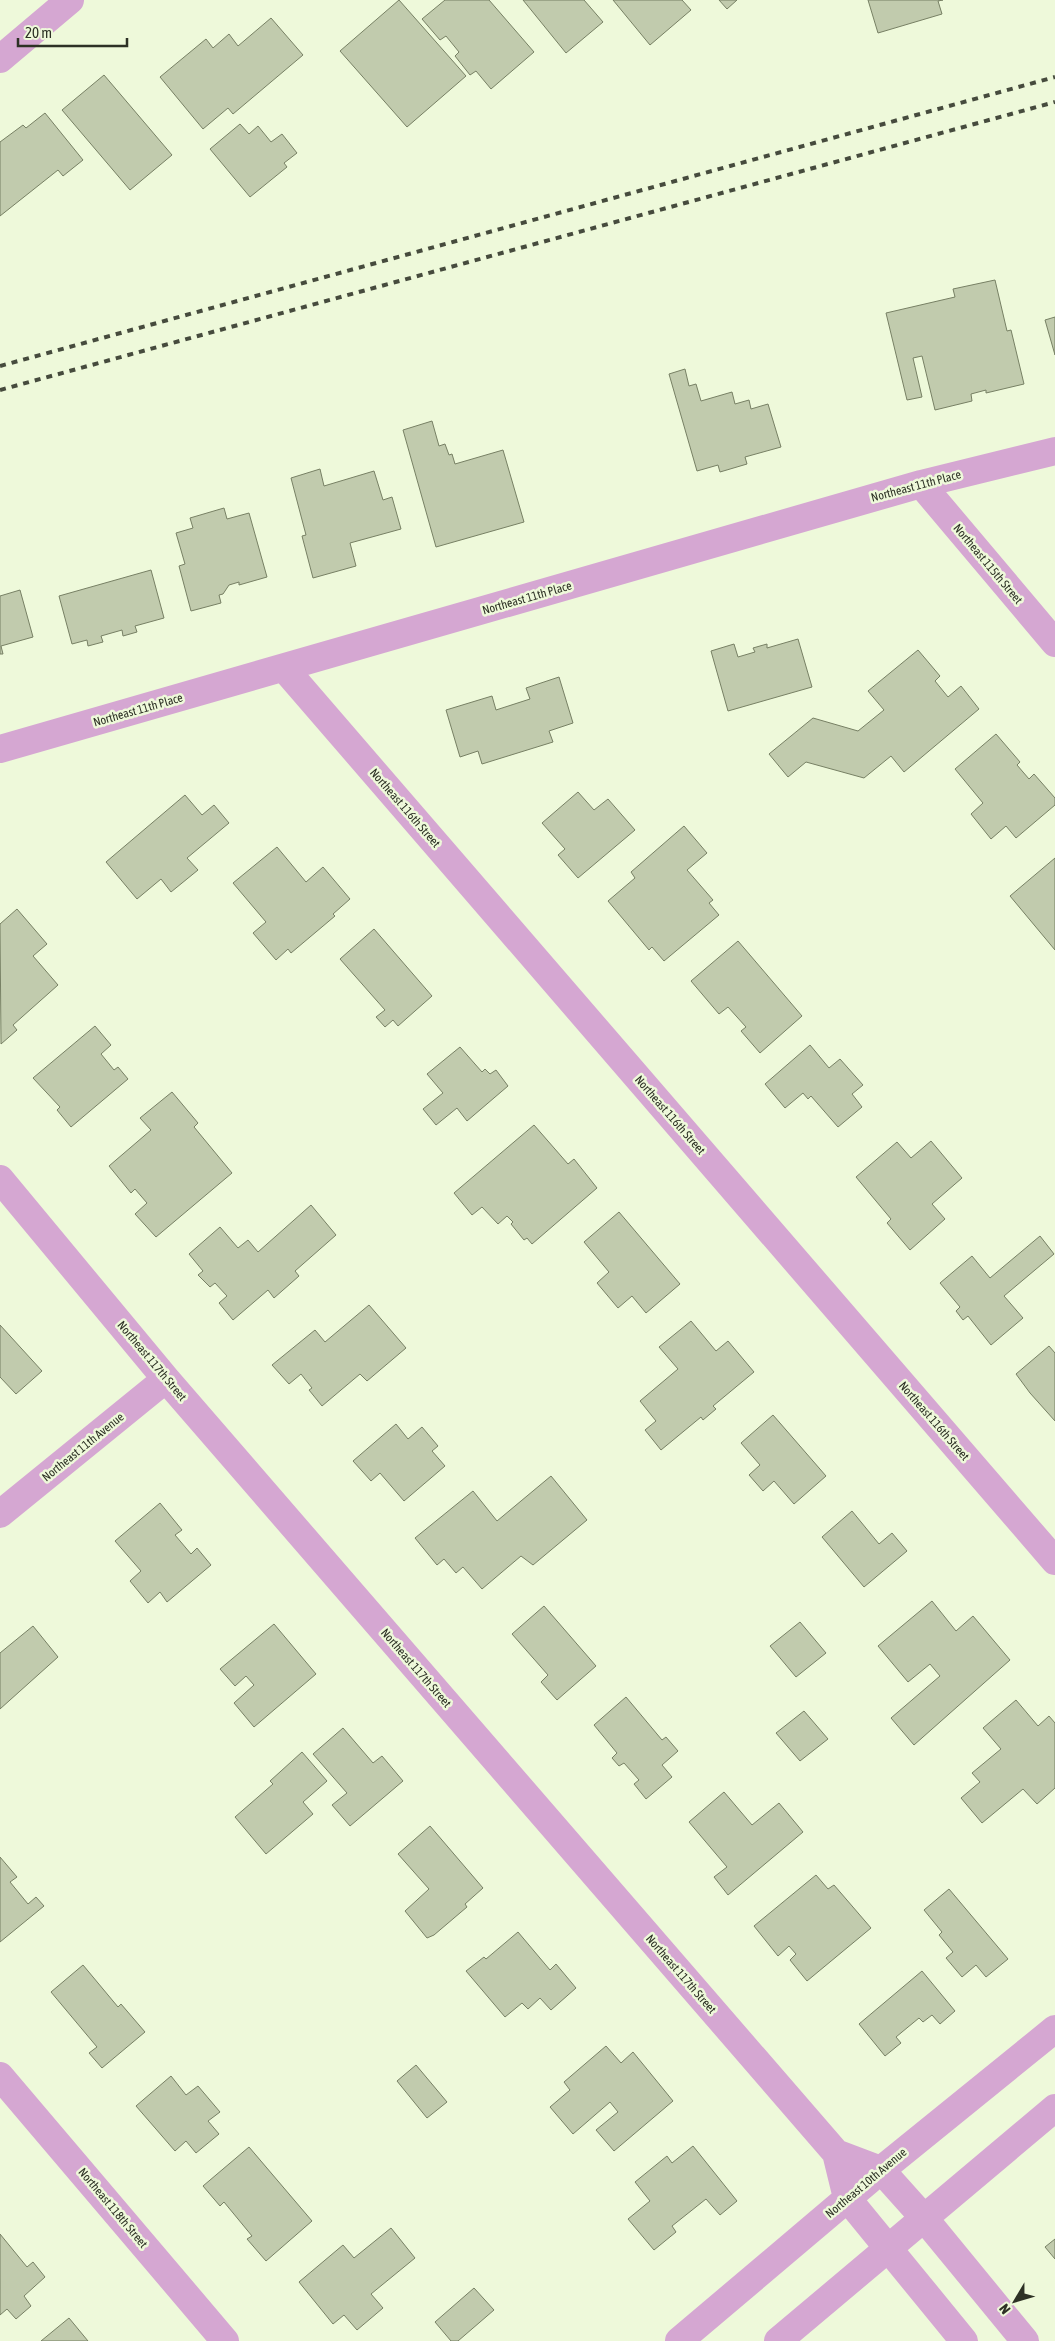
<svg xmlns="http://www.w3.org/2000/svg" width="1055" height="2341" viewBox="0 0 1055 2341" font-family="'Asap Condensed',sans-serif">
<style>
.building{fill:#c1cbad;stroke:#778064}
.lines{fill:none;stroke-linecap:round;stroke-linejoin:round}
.minor{stroke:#d5a7d2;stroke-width:28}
.rail{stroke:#464b3d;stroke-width:4;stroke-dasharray:6 6;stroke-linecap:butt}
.labels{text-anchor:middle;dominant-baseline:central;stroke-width:5;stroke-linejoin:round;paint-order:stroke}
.street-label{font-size:12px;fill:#2d3125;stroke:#eef9da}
</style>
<rect width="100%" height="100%" fill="#eef9da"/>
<!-- building -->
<path class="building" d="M399,0L466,76L407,127L340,51Z
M445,0H489L534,52L491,89L476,71L470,75L455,56L459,52L446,36L440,40L422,19Z
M523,0H584L603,22L566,53Z
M613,0H682L691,10L650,45Z
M719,0H737L727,9Z
M868,0H943L938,1L942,14L878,33Z
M271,18L303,55L233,114L228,108L203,129L160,77L206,39L213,48L229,34L238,46Z
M104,75L172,155L130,190L62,110Z
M45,113L83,160L63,176L58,170L0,216V142L23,125L26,128Z
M240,124L249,134L258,126L271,142L282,134L297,153L284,163L287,167L250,197L210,149Z
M995,280L1007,331L1011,330L1024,384L986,393V390L971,394L972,401L935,410L922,356L913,358L922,397L907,400L886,313L955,297L953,289Z
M1055,317V355L1045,320Z
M685,369L689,386L696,384L701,401L732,392L735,404L749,400L751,409L768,404L781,447L745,457L747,464L720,472L718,465L697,471L669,374Z
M432,421L439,446L445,444L449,455L452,454L455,464L503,450L524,522L436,547L403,430Z
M320,469L324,486L374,471L383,500L392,497L401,529L350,543L356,566L313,578L302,536L306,535L291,478Z
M224,508L227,519L249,513L267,577L239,585V582L229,585L223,594L219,595L221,603L191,611L179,566L185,564L176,533L193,528L190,518Z
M151,570L164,618L135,626L137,632L123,636L122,630L101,636L103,642L88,646L87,640L72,644L59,596Z
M20,590L33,637L1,646L3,654H0V596Z
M798,639L812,687L728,711L711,651L734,644L738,657L755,652L753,648L767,644V648Z
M918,650L940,676L935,681L948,697L961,686L979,709L904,772L891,756L864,778L806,762L788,777L769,754L813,718L858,731L884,710L868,691Z
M559,677L573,723L549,731L553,742L482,764L478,751L460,757L446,710L492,696L496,710L530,699L526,688Z
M996,734L1020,762L1017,765L1029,779L1034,774L1055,798V805L1016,838L1006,826L991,839L971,814L983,803L955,769Z
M578,792L594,810L608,799L635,830L578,878L558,855L565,849L542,823Z
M185,795L202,815L214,805L229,823L187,858L198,870L171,892L161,879L137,899L106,862Z
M684,826L707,853L687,870L713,900L709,903L719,915L664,961L652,947L649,950L608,901L635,878L631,872Z
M277,847L306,882L323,867L350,899L333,914L335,916L291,953L288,949L276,960L253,933L266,922L233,883Z
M1055,858V950L1010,896Z
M17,909L47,944L33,956L58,985L13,1025L17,1030L1,1044L0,924Z
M374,929L432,996L398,1026L393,1020L385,1027L376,1017L385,1010L340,959Z
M738,941L802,1016L760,1053L741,1031L746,1027L728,1007L719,1014L691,981Z
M95,1026L111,1045L101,1054L114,1070L118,1067L128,1079L71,1127L57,1110L60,1107L33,1078Z
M810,1045L829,1068L840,1059L863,1085L852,1094L862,1107L838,1127L811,1096L808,1099L803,1093L785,1108L765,1084Z
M460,1047L482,1072L485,1069L490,1074L496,1070L508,1086L467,1121L457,1108L436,1125L423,1109L443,1093L427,1074Z
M172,1092L198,1123L194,1127L232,1173L156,1237L135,1214L147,1203L135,1189L131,1193L109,1166L151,1130L140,1118Z
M534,1125L568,1164L574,1159L597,1188L532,1244L527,1238L524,1240L511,1224L513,1222L507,1216L498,1224L482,1207L472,1215L454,1193Z
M931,1141L962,1178L932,1204L945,1219L910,1250L887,1223L891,1219L856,1177L897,1142L911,1158Z
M311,1205L336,1235L295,1271L299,1276L274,1298L268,1290L233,1320L219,1303L227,1296L215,1283L210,1287L198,1275L203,1271L189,1254L220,1227L238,1248L248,1240L258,1252Z
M619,1212L680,1284L646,1313L632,1296L618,1308L597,1283L609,1272L584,1242Z
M1040,1236L1054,1254L1004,1296L1023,1318L991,1345L968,1316L963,1320L956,1311L960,1307L940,1283L972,1256L990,1278Z
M369,1305L406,1348L367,1381L360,1374L322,1406L309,1390L312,1388L301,1374L289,1384L272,1365L315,1330L325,1342Z
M691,1321L716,1351L728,1341L754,1372L713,1406L716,1409L703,1420L701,1417L661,1450L645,1430L656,1421L640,1401L678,1369L659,1347Z
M0,1325L42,1371L16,1394L0,1377Z
M1049,1346L1055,1353V1421L1030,1393L1016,1374Z
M773,1415L826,1476L794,1504L774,1481L763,1491L749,1475L760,1465L741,1443Z
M396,1424L408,1439L422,1427L438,1446L432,1451L445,1466L404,1501L380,1473L371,1481L353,1461Z
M551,1476L587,1520L533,1565L521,1556L482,1589L463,1567L456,1573L444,1559L437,1565L415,1538L473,1491L497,1521Z
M160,1503L182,1530L175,1535L191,1554L197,1548L211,1565L167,1602L160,1592L148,1603L130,1581L141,1571L115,1541Z
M852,1511L879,1544L892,1533L907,1551L864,1587L822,1537Z
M932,1601L956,1631L973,1616L1010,1660L914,1745L891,1718L940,1676L930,1664L908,1682L878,1646Z
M544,1606L596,1666L557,1700L541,1682L548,1675L512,1634Z
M800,1622L826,1653L796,1677L770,1646Z
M274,1624L316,1674L254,1727L234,1703L254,1685L246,1676L235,1686L220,1669Z
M33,1626L58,1657L0,1709V1653Z
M626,1697L662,1740L666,1737L678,1751L662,1765L672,1777L646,1799L634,1784L639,1780L624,1763L619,1766L612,1758L617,1753L594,1725Z
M1016,1700L1038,1726L1049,1716L1055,1723V1788L1037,1804L1023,1789L982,1823L961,1798L980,1782L972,1773L1001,1749L983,1728Z
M804,1711L828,1739L800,1761L776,1733Z
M343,1728L373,1763L382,1756L403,1781L350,1826L332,1805L347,1793L313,1754Z
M302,1752L327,1781L303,1802L313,1814L266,1854L235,1817L273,1784L270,1781Z
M724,1792L752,1825L779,1803L803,1832L728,1895L714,1877L727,1867L689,1822Z
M430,1826L483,1888L465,1904L467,1907L434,1935L427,1938L405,1911L429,1889L398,1854Z
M0,1857L17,1877L10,1882L28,1904L36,1897L44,1906L0,1942Z
M816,1875L828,1889L834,1885L871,1928L807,1981L790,1960L796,1954L789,1946L778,1956L754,1926Z
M949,1889L1008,1959L986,1977L976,1965L962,1977L946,1958L953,1952L939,1935L942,1932L924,1910Z
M518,1932L550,1970L556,1964L576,1988L551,2010L540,1998L528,2009L522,2003L505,2017L466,1971L484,1957L486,1959Z
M83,1965L118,2007L121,2004L145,2032L102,2068L89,2053L97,2047L51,1992Z
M922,1971L955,2011L940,2024L932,2015L923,2022L919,2018L896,2037L901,2043L885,2056L859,2024Z
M606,2046L621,2063L633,2052L673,2101L614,2151L596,2130L618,2112L610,2102L573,2134L550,2107L570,2090L564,2082Z
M416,2065L447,2102L427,2118L397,2081Z
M171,2076L186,2095L198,2086L220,2112L208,2121L219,2134L196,2153L186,2141L175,2151L136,2106Z
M693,2146L737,2201L720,2215L706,2199L672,2226L676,2232L654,2250L628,2219L650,2201L635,2182L667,2156L672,2163Z
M249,2147L312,2221L266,2261L247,2239L252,2236L224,2202L220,2206L203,2186Z
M391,2228L415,2258L371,2294L383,2308L357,2330L344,2315L333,2324L299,2282L343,2245L354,2258Z
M0,2234L27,2267L33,2262L45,2277L24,2296L31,2306L16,2319L7,2309L0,2315Z
M1055,2239V2259L1045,2247Z
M474,2288L494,2310L458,2341H451L435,2322Z
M69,2318L88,2341H41Z"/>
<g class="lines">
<!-- minor -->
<path class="minor" d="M0,59L70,0
M921,484L1055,643
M284,668L1055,1561
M0,749L921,484L1055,451
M0,1179L166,1379L836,2153L847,2198L964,2341
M0,1514L166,1379
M0,2076L225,2341
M836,2153L881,2170L924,2218L1025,2341
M679,2341L881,2170L1055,2029
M778,2341L1055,2108"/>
<!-- rail -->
<path class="rail" d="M0,366L1055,77
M0,390L1055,102"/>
</g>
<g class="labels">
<!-- street labels -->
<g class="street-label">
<text transform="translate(916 486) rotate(-15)">Northeast 11th Place</text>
<text transform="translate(988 564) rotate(50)">Northeast 115th Street</text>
<text transform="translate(527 598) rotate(-16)">Northeast 11th Place</text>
<text transform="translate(138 710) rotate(-16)">Northeast 11th Place</text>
<text transform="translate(405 808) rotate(49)">Northeast 116th Street</text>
<text transform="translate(670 1115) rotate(49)">Northeast 116th Street</text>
<text transform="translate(152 1361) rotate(50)">Northeast 117th Street</text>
<text transform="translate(934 1421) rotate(49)">Northeast 116th Street</text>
<text transform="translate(83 1447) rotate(-39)">Northeast 11th Avenue</text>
<text transform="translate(416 1668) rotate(49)">Northeast 117th Street</text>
<text transform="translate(681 1974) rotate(49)">Northeast 117th Street</text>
<text transform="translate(866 2183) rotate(-40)">Northeast 10th Avenue</text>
<text transform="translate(113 2208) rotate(50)">Northeast 118th Street</text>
</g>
</g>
<!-- north arrow -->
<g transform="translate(1015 2301) rotate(232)" stroke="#eef9da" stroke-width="4" paint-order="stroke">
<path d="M0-4L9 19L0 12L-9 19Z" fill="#2d3125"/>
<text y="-8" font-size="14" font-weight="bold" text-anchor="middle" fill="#2d3125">N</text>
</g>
<!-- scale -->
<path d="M18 38v8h109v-8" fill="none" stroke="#2d3125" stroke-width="2.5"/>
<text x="25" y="38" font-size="15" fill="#2d3125" stroke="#eef9da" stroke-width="4" paint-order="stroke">20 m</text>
</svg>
